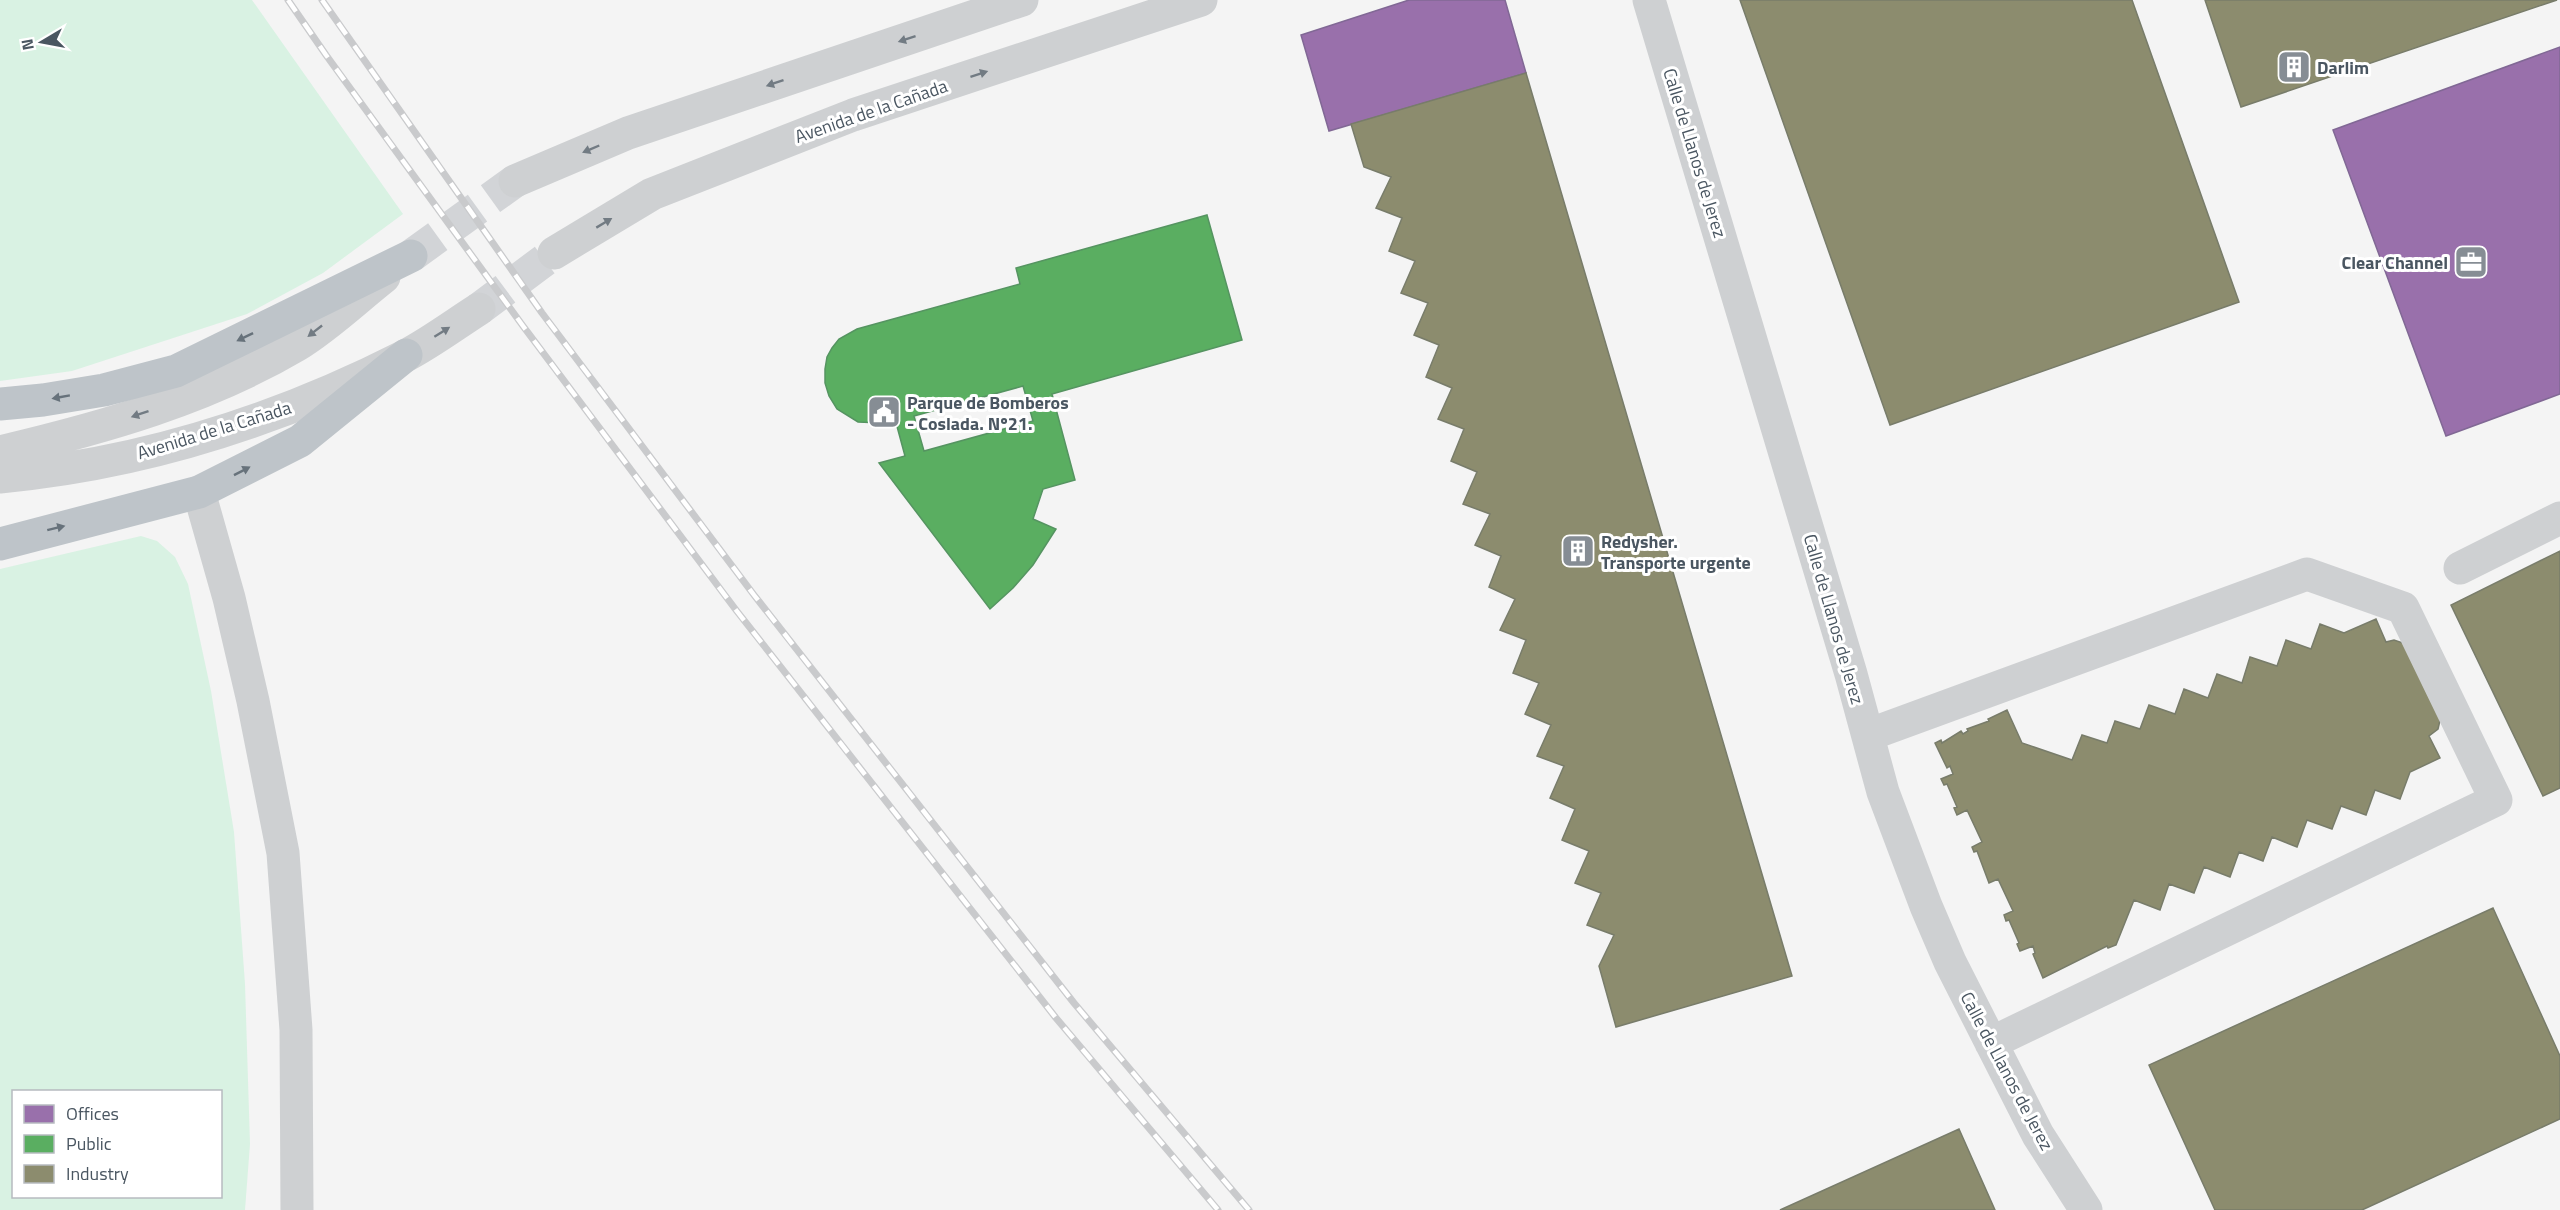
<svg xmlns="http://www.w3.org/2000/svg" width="2560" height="1210" viewBox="0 0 2560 1210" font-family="'Titillium Web',sans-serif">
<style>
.green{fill:#d9f2e3;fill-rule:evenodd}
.offices{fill:#9970ab;stroke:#816895;stroke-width:1.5}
.public{fill:#5aae61;stroke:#559461;stroke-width:1.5;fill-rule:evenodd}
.industry{fill:#8c8c6e;stroke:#787c6a;stroke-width:1.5}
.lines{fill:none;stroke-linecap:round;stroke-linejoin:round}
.minor-tunnel{stroke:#d2d4d7;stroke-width:33;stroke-dasharray:33 16;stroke-linecap:butt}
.minor{stroke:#ced0d2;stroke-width:33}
.highway{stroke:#bec4c9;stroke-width:33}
.rail-casing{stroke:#c9cacc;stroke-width:7}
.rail{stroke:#fff;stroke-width:4.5;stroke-dasharray:14;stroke-linecap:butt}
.oneway{fill:#727b83}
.oneway2{fill:#67727b}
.labels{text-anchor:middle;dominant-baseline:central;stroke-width:6;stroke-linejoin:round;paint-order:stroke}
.poi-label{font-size:18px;font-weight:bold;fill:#4a5661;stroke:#fff;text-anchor:start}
.street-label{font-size:18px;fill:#4a5661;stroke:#fff}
</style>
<rect width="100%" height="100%" fill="#f4f4f4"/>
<!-- green -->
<path class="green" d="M0,0H252L403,214L323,273L247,314L72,371L0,381Z
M141,536L157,541L175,557L188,584L211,691L234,832L245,984L250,1144L245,1210H0V569ZM14,1092H220V1196H14Z"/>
<!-- offices -->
<path class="offices" d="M1409,0H1505L1526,73L1329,131L1301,35Z
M2560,47V394L2446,436L2333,130Z"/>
<!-- public -->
<path class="public" d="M1207,215L1242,340L1052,394L1075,480L1043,489L1033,519L1056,529L1033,565L1013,588L990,609L879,463L905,456L895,419L882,423L858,422L837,409L829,396L825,383V369L827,357L832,348L839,339L857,329L1020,284L1016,268ZM1023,386L1033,421L924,451L914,416Z"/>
<!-- industry -->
<path class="industry" d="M1740,0H2132L2239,302L1890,425Z
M2205,0H2557L2241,107Z
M1526,73L1792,976L1616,1027L1599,966L1614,935L1587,925L1601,893L1575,883L1589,851L1562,840L1575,809L1550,798L1564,766L1537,756L1551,725L1525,714L1539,683L1513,673L1526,640L1500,630L1515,599L1489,587L1501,556L1475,545L1490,514L1463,504L1477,472L1451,461L1464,429L1438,419L1452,388L1426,377L1439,345L1414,335L1428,303L1401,293L1415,261L1389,251L1402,218L1376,208L1391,177L1364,167L1351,124Z
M2560,551V788L2543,796L2451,605Z
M2376,619L2386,642L2394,640L2406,644L2441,716L2438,729L2429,736L2440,758L2410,772L2400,799L2375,790L2366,815L2341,806L2332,829L2307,820L2297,847L2272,837L2263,861L2239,852L2230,877L2204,867L2194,893L2169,884L2160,910L2134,900L2116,945L2108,948L2107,946L2043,978L2033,954L2035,953L2033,946L2020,951L2017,944L2019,943L2009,920L2006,921L2004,915L2013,911L1998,879L1989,883L1977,851L1974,852L1972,847L1982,842L1967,810L1957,815L1954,808L1957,807L1947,784L1944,785L1941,779L1953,774L1950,766L1947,768L1935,743L1941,740L1942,743L1961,731L1963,734L1968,731L1967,729L1989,721L1988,719L2007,710L2022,743L2072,760L2082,735L2107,743L2115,721L2140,729L2149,705L2175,714L2184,689L2208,698L2217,674L2242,683L2250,657L2277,666L2286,640L2311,649L2320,624L2344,633Z
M2493,908L2560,1056V1119L2362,1210H2215L2149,1065Z
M1959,1129L1995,1210H1780Z"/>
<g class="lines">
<!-- minor-tunnel -->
<path class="minor-tunnel" d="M411,256L515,181
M479,309L554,253"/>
<!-- minor -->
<path class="minor" d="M1649,0L1851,674L1883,792L1926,906L1950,962L2038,1135L2086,1210
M515,181L628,133L1022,0
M554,253L652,194L853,115L1201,0
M0,452C102,428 206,399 297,345C327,327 356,299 384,277
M0,477C141,464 279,420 405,356C430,343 454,325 479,309
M199,492L229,598L253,701L283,853L296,1030L297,1210
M2460,568L2560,518
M1868,735L2307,574L2403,608L2496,800L1991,1043"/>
<!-- highway -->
<path class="highway" d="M0,404L43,400L104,390L176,371L411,256
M0,544L199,492L300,441L406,355"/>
<defs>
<path id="rail" d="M288,0L326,55L523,326L736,610L1056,1018L1218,1210
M322,0L542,313L754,595L1074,1003L1249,1210"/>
</defs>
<!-- rail casing -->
<use href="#rail" class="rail-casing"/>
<!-- rail -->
<use href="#rail" class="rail"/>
</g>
<!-- one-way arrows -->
<defs><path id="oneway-solid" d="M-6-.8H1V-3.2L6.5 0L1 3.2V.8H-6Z" transform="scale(1.5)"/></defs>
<g class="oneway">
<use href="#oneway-solid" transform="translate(907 39) rotate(162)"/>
<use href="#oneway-solid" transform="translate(979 74) rotate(-18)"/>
<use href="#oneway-solid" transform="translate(775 83) rotate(161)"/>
<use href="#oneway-solid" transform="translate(591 149) rotate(157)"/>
<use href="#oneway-solid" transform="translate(604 223) rotate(-31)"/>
<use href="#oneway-solid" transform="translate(315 331) rotate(142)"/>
<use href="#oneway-solid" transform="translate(442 332) rotate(-32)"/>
<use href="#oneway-solid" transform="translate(140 414) rotate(161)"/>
</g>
<g class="oneway2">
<use href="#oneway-solid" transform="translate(245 337) rotate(154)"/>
<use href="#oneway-solid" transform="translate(61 397) rotate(170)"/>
<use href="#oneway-solid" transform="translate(242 471) rotate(-27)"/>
<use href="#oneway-solid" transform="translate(56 528) rotate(-14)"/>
</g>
<!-- icons -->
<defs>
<symbol id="building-square" viewBox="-11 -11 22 22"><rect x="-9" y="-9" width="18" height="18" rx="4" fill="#868d94" stroke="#fff"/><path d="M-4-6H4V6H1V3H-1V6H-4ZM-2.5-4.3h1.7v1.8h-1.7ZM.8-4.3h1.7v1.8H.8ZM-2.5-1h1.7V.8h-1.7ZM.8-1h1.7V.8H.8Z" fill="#fff"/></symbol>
<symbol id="office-square" viewBox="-11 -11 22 22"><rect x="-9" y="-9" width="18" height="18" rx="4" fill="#868d94" stroke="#fff"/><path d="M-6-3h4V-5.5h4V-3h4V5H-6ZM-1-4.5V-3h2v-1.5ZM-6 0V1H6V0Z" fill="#fff"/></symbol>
<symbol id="civic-square" viewBox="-11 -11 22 22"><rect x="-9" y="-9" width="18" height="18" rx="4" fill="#868d94" stroke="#fff"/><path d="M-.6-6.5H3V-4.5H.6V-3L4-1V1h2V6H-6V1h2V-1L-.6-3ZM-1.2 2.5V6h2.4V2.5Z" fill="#fff"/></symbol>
</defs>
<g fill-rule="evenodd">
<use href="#building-square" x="2275" y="48" width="38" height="38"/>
<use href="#office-square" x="2452" y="243" width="38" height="38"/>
<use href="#civic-square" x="865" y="393" width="38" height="38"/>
<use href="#building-square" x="1559" y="532" width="38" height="38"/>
</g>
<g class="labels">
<!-- poi labels -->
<g class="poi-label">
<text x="2317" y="67">Darlim</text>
<text x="2448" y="262" text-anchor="end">Clear Channel</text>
<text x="907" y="402">Parque de Bomberos<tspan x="907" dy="21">- Coslada. Nº21.</tspan></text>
<text x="1601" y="541">Redysher.<tspan x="1601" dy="21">Transporte urgente</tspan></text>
</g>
<!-- street labels -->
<g class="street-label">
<text transform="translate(871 111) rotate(-19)">Avenida de la Cañada</text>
<text transform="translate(1695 153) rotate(73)">Calle de Llanos de Jerez</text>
<text transform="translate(214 430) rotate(-17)">Avenida de la Cañada</text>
<text transform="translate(1834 619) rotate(74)">Calle de Llanos de Jerez</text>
<text transform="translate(2007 1071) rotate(62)">Calle de Llanos de Jerez</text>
</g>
</g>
<!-- legend -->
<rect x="12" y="1090" width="210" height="108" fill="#ffffff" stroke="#b7bbc0" stroke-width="1.5"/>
<rect x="24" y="1105" width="30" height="18" fill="#9970ab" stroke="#b7bbc0" stroke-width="1.5"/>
<text x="66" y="1120" font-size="18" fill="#4a5661">Offices</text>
<rect x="24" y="1135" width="30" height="18" fill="#5aae61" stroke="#b7bbc0" stroke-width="1.5"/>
<text x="66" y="1150" font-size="18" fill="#4a5661">Public</text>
<rect x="24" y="1165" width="30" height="18" fill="#8c8c6e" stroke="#b7bbc0" stroke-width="1.5"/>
<text x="66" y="1180" font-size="18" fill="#4a5661">Industry</text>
<!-- north arrow -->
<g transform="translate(42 42) rotate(260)" stroke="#ffffff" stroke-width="4.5" paint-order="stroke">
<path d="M0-4.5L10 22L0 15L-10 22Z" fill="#4a5661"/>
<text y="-9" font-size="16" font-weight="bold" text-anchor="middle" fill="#4a5661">N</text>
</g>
</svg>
